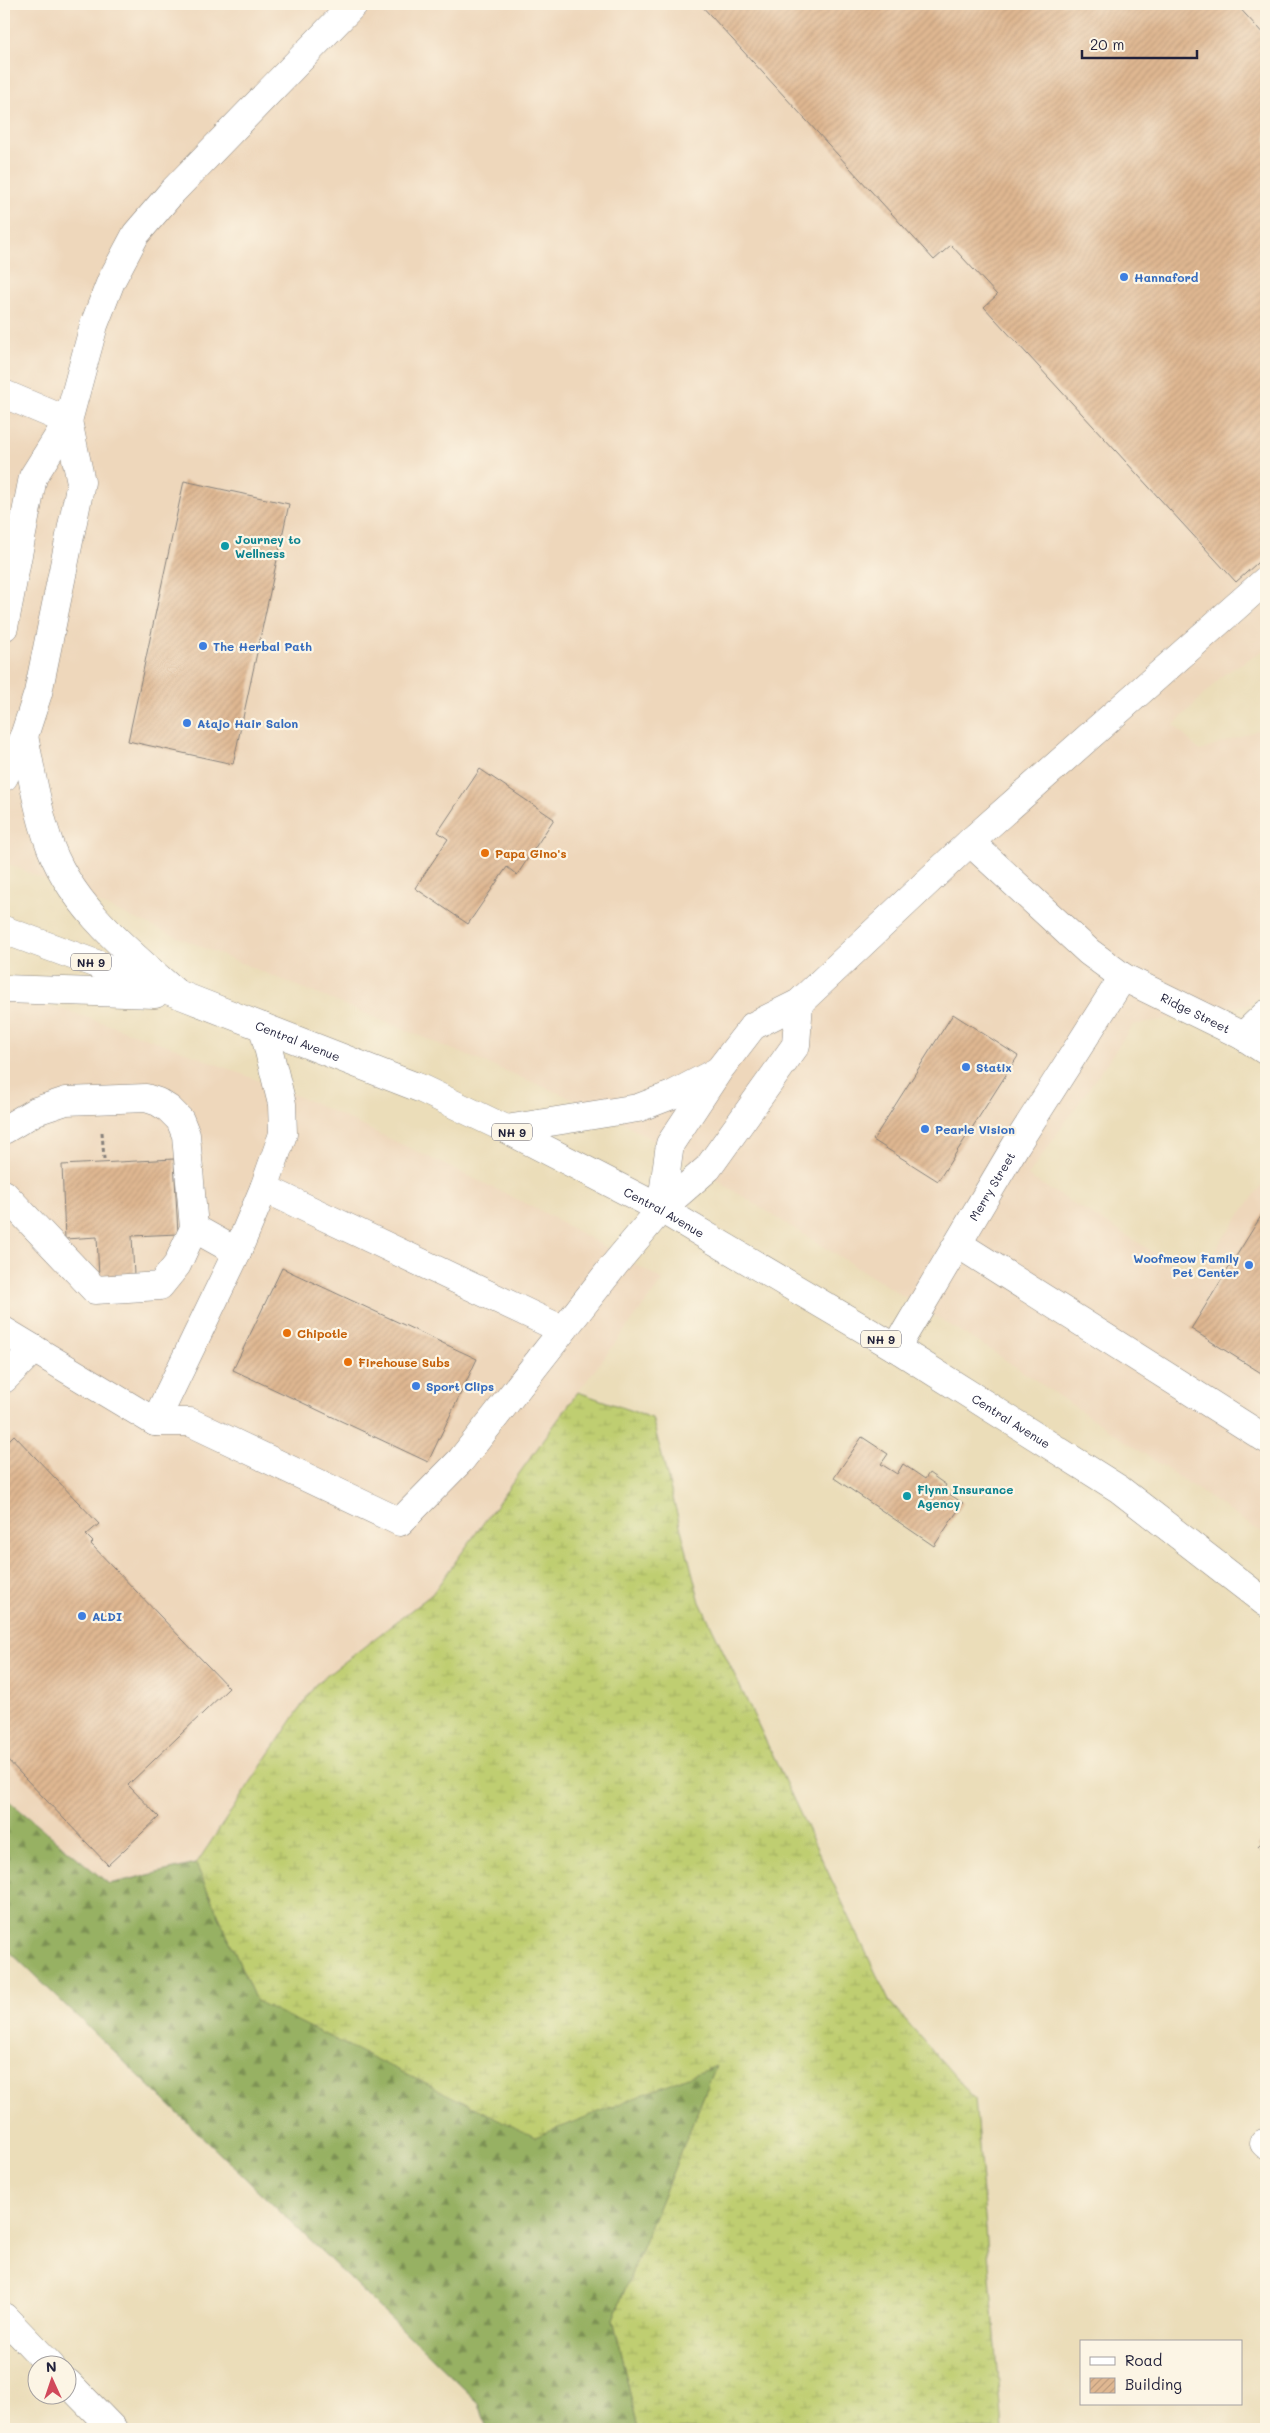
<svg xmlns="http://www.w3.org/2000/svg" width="1270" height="2433" viewBox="0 0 1270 2433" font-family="Mali,sans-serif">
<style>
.built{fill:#eed7bb}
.forest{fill:url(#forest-firs);stroke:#5c6a4f}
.wetland{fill:url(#wetland-marsh);stroke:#707856}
.building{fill:url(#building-hatch)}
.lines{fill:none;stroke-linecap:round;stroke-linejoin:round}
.minor-casing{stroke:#86807a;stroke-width:29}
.major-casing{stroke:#86807a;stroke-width:29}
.path{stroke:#86807a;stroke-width:3;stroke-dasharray:4 4;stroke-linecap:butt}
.minor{stroke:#fff;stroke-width:28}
.major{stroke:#fff;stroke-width:28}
.shop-dot{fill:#3f7fe0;stroke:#fcf5e5;stroke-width:2}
.culture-dot{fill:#0f9aa8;stroke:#fcf5e5;stroke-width:2}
.food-dot{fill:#e8710a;stroke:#fcf5e5;stroke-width:2}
.labels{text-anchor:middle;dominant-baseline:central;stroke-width:4.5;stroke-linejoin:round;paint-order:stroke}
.shield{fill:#fcf5e5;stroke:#63616e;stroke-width:1}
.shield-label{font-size:11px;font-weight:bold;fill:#22223b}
.shop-label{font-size:12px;font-weight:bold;fill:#366cbe;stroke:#fcf5e5;text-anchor:start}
.culture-label{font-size:12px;font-weight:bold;fill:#0d838f;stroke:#fcf5e5;text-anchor:start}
.food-label{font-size:12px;font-weight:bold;fill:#c56008;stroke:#fcf5e5;text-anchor:start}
.street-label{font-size:12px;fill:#22223b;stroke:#fcf5e5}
</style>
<defs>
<pattern id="forest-firs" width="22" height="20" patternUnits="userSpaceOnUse" patternTransform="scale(1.25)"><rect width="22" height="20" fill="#97b163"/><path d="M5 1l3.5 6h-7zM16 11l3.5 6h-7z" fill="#7b9053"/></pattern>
<pattern id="wetland-marsh" width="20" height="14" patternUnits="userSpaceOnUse" patternTransform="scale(1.25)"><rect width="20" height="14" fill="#bfce71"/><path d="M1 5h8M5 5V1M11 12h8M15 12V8" fill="none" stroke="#a4b163"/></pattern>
<pattern id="building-hatch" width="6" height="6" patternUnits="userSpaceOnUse" patternTransform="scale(1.25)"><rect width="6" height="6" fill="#dfb791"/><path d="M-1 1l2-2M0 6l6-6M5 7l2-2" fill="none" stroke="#bf9d7e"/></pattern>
</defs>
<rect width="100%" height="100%" fill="#fcf5e5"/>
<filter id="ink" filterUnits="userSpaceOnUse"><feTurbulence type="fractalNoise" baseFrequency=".02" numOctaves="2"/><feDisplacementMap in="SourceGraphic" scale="10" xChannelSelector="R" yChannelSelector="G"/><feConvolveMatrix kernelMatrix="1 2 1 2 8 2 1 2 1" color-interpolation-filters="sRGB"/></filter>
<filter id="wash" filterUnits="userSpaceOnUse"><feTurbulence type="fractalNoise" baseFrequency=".0096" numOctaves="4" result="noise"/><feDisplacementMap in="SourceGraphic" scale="20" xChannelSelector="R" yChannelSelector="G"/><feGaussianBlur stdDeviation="1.12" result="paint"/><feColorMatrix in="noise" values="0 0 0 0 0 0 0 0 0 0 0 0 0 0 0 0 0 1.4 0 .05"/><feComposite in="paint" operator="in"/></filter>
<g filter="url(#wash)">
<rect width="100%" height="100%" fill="#ebddb9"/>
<!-- built -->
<path class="built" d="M4,4H1266V649L1224,674L1174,725L1200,751L1266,727V988L1250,1004L1133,1025L1028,1176L1195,1277L1266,1179V1536L995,1353L610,1114L163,931L4,862Z
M4,995L68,1011L173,1047L310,1101L538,1209L663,1280L578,1392L432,1594L316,1684L196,1864L109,1884L4,1797Z"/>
<!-- forest -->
<path class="forest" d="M4,1797L109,1884L196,1864L256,2001L716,2066L613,2319L638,2429H487L479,2403L4,1946Z"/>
<!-- wetland -->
<path class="wetland" d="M578,1392L652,1418L700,1602L889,2001L975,2099L1003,2429H638L613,2319L716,2066L535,2137L256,2001L196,1864L316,1684L432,1594Z"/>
<g id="blocks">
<!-- building -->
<path class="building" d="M700,4H1236L1266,37V555L1236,582L984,307L997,295L951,245L934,260Z
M184,481L289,504L233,764L128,741Z
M480,769L554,819L517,875L507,867L468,924L415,888L448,839L438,832Z
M953,1014L1018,1056L938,1181L873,1140Z
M174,1159L178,1234L132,1236L134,1275L99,1277L97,1237L65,1239L62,1165Z
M1266,1208V1376L1191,1329Z
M282,1268L477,1359L428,1462L233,1370Z
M14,1435L99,1524L86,1535L93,1542L91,1544L229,1688L128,1785L159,1817L108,1865L4,1756V1445Z
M862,1437L888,1454L881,1464L897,1474L903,1464L925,1479L929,1473L946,1485L943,1490L963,1503L934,1546L834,1478Z
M1266,1838V1855L1258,1846Z"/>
</g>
</g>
<g filter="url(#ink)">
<use href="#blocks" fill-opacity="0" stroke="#86807a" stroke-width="1"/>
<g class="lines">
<defs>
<g id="minor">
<path d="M4,394L68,421"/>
<path d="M4,627L33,477L68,421L94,325L111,281L136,234L172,192L354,4"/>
<path d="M24,736C31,770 36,804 47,837C67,902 125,949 175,992"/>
<path d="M4,777L24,736L38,693L81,482L68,421"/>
<path id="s1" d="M970,842L1089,952L1123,977L1243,1036L1266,1051"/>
<path d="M1243,1036L1266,1014"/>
<path d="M506,1129L638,1108L672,1095L716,1072"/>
<path d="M4,1130L36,1111L66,1101L146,1098L158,1102L169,1109L180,1120L186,1135L194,1228L177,1265L160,1286L95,1290L4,1194"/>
<path d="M264,1188L563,1330"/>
<path d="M661,1209L670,1144L719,1070L753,1026L799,1003L970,842L1266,580"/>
<path d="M194,1228L237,1252"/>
<path d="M958,1244L1266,1439"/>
<path d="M4,1331L155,1422L237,1252L264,1188L283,1134L282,1104L263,1027"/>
<path id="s2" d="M896,1348L1016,1145L1123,977"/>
<path d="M4,1379L34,1349"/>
<path d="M155,1422H190L400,1522L461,1460L615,1264L661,1209L708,1168L796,1045L799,1003"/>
<path d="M1264,2143L1266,2145"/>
<path d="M4,2317L51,2366"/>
<path d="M68,2383L113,2429"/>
</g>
<g id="major">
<path id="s3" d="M4,930L178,994L422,1089L506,1129L661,1209L896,1348L1119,1489L1266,1603"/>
<path d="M4,989L155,994"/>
</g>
</defs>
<!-- minor casing -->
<use href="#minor" class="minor-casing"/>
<!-- major casing -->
<use href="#major" class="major-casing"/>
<!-- path -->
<path class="path" d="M102,1132L104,1159"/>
<!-- minor -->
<use href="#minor" class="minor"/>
<!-- major -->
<use href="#major" class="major"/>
</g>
</g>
<!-- markers -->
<g class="shop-dot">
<circle cx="1124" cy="277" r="5"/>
<circle cx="203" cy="646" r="5"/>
<circle cx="187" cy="723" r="5"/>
<circle cx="966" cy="1067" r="5"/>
<circle cx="925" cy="1129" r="5"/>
<circle cx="1249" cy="1265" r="5"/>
<circle cx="416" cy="1386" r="5"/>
<circle cx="82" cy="1616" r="5"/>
</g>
<g class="culture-dot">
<circle cx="225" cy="546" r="5"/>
<circle cx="907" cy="1496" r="5"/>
</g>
<g class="food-dot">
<circle cx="485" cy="853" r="5"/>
<circle cx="287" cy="1333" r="5"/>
<circle cx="348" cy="1362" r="5"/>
</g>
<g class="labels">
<!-- shield labels -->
<g class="shield">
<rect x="71" y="953.5" width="40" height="17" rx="4"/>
<rect x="492" y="1123.5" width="40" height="17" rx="4"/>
<rect x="861" y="1330.5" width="40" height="17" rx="4"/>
</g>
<g class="shield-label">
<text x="91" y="962">NH 9</text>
<text x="512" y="1132">NH 9</text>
<text x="881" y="1339">NH 9</text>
</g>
<!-- shop labels -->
<g class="shop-label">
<text x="1134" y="277">Hannaford</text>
<text x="213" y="646">The Herbal Path</text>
<text x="197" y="723">Atajo Hair Salon</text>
<text x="976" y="1067">Statix</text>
<text x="935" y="1129">Pearle Vision</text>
<text x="1239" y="1258" text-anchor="end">Woofmeow Family<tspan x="1239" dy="14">Pet Center</tspan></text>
<text x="426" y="1386">Sport Clips</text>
<text x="92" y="1616">ALDI</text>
</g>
<!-- culture labels -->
<g class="culture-label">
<text x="235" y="539">Journey to<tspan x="235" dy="14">Wellness</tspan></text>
<text x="917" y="1489">Flynn Insurance<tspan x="917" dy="14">Agency</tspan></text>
</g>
<!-- food labels -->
<g class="food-label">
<text x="495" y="853">Papa Gino's</text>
<text x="297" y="1333">Chipotle</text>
<text x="358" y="1362">Firehouse Subs</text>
</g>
<!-- street labels -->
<g class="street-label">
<text stroke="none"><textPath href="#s1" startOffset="285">Ridge Street</textPath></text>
<text stroke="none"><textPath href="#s3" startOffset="314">Central Avenue</textPath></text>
<text stroke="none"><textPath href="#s2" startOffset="188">Merry Street</textPath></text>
<text stroke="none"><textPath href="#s3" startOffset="719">Central Avenue</textPath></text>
<text stroke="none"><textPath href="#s3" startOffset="1124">Central Avenue</textPath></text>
</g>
</g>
<!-- margin -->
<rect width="1270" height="2433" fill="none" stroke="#fcf5e5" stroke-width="20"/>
<!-- legend -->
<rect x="1080" y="2340" width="162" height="65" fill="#fcf5e5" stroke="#a5a1a1"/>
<rect x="1090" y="2357" width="25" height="8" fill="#ffffff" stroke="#a5a1a1"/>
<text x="1125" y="2366" font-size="15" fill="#22223b">Road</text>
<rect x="1090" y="2378" width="25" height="15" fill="url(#building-hatch)" stroke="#a5a1a1"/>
<text x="1125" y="2390" font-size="15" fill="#22223b">Building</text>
<!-- north arrow -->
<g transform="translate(52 2380) rotate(357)"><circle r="24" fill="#fcf5e5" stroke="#a5a1a1"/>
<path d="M0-4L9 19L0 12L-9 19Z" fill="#d1495b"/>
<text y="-8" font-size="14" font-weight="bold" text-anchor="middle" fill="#22223b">N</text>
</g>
<!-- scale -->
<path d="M1082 50v8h115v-8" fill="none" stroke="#22223b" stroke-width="2.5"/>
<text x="1090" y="50" font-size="15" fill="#22223b" stroke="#fcf5e5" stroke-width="4" paint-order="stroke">20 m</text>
</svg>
